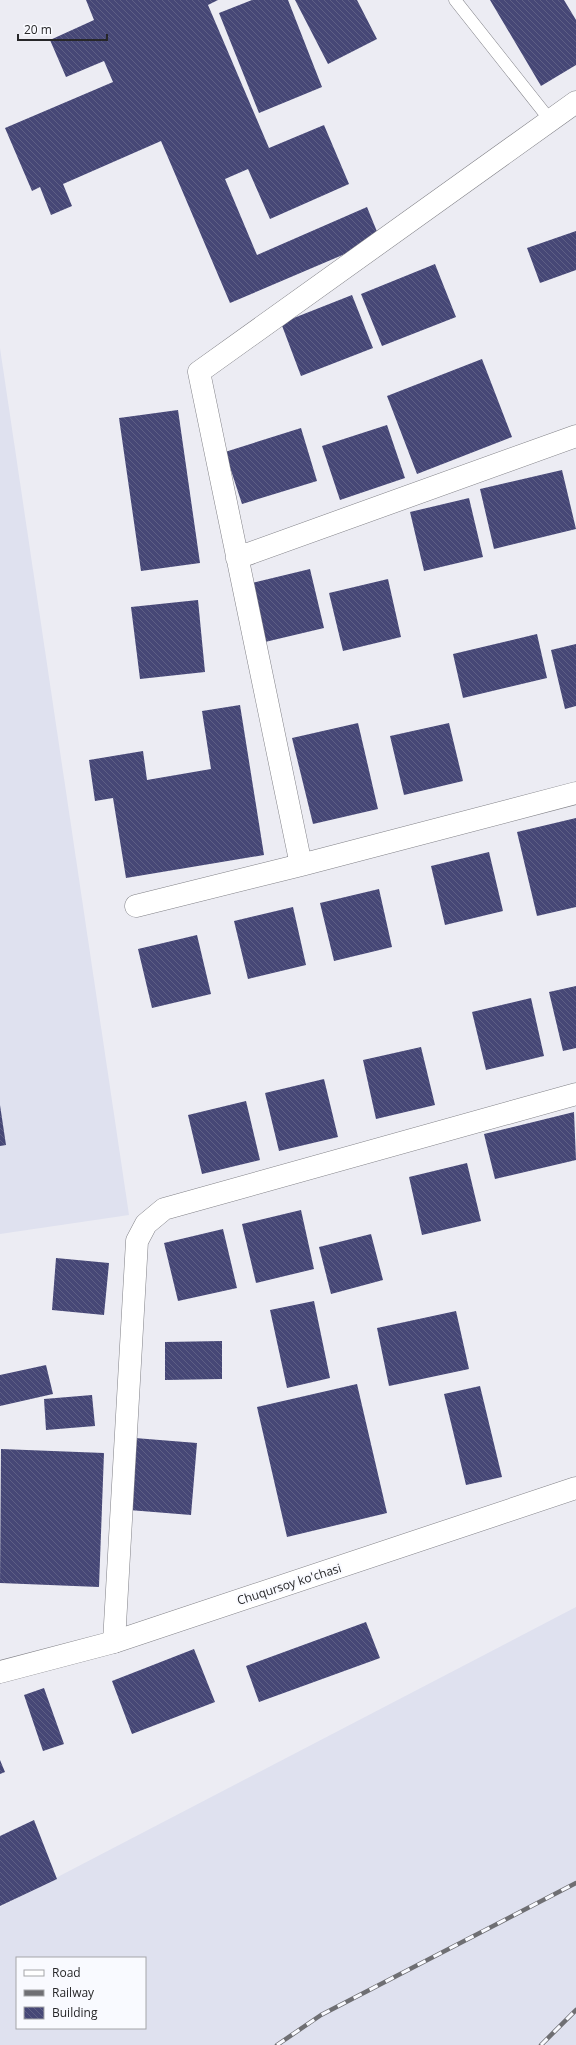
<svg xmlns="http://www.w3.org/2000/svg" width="576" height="2045" viewBox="0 0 576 2045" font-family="'Open Sans',sans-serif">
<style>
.built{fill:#dfe1ef;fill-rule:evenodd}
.building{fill:url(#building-back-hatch)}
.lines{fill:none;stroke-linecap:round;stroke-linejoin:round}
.service-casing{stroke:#818187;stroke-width:13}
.minor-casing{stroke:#818187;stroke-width:23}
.tertiary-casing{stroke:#818187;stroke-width:23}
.service{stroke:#fff;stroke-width:12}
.minor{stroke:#fff;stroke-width:22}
.tertiary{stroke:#fff;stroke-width:22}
.rail-casing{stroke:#6f6f73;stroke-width:4.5}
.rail{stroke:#f9faff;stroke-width:3;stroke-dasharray:9;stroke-linecap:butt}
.labels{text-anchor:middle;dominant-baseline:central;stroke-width:4;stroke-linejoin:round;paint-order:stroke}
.street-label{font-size:12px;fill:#272729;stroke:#f9faff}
</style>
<defs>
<pattern id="building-back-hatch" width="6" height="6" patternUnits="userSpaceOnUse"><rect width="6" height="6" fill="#464776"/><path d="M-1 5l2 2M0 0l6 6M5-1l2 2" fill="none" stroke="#5e5f85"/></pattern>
</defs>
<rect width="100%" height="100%" fill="#ececf3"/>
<!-- built -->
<path class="built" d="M0,348L129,1215L0,1234Z
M576,1607V2045H0V1907ZM17,1958H145V2028H17Z"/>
<!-- building -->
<path class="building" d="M86,0H218L208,5L269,148L324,125L349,184L270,219L248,169L225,179L257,255L367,207L380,239L230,303L161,141L63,184L72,206L51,215L40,187L32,191L5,128L113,82L104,61L66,77L50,40L94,20Z
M252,0H288L322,87L259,113L219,13Z
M295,0H357L377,39L328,64Z
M490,0H564L576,20V65L541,86Z
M576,231V270L540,283L527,248Z
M435,264L456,317L382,346L361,294Z
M352,295L373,348L301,376L281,323Z
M482,359L512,437L417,474L387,396Z
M178,410L200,563L141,571L119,418Z
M387,425L405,478L340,500L322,446Z
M301,428L317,481L242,504L225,452Z
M562,470L576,529L494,549L480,489Z
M469,498L483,557L424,571L410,512Z
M310,569L324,628L265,642L252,583Z
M388,579L401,637L343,651L329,593Z
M198,600L205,672L140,679L131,607Z
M537,634L547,678L463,698L453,654Z
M576,644V706L565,709L551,650Z
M240,705L264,855L126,878L113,798L95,801L89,760L143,751L147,780L211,769L202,711Z
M358,723L378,809L313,824L292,738Z
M449,723L463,781L404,795L390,736Z
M576,818V907L537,916L517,832Z
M489,852L503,911L445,925L431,866Z
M379,889L392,947L334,961L320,903Z
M293,907L306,965L248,979L234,921Z
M197,935L211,994L152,1008L138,949Z
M576,986V1048L563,1051L549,992Z
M531,998L544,1056L486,1070L472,1012Z
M421,1047L435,1105L376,1119L363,1060Z
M324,1079L338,1137L279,1151L265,1093Z
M246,1101L260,1160L202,1174L188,1115Z
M0,1105L6,1145L0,1146Z
M574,1112L576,1160L495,1179L484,1134Z
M467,1163L481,1221L422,1235L409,1177Z
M301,1210L314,1269L256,1283L242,1224Z
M223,1229L237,1288L178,1301L164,1243Z
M371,1234L383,1280L331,1294L319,1247Z
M56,1258L109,1263L104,1315L52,1310Z
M314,1301L330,1378L287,1388L270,1310Z
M456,1311L469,1369L389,1386L377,1328Z
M222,1341V1379L165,1380V1342Z
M46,1365L53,1394L0,1406V1375Z
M357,1384L387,1513L287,1537L257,1407Z
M480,1386L502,1477L466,1485L444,1394Z
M92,1395L95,1426L46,1430L44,1399Z
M135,1438L197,1443L191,1515L129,1510Z
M1,1449L104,1453L99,1587L0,1583Z
M366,1622L380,1658L259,1702L246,1666Z
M194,1649L215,1702L132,1734L112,1681Z
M44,1688L64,1744L43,1751L24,1695Z
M0,1760L5,1772L0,1774Z
M34,1820L57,1879L0,1906V1836Z"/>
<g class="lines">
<defs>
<path id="service" d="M455,0L550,120"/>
<path id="minor" d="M237,558L576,436
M301,865L199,372L576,102
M136,906L301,865L576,793
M114,1642L137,1241L146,1224L164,1209L576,1094"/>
<path id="tertiary" d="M0,1672L114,1642L576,1488"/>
</defs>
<!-- service casing -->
<use href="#service" class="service-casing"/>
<!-- minor casing -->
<use href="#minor" class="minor-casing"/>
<!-- tertiary casing -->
<use href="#tertiary" class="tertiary-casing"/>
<!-- service -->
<use href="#service" class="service"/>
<!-- minor -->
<use href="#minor" class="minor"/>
<!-- tertiary -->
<use href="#tertiary" class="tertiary"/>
<defs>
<path id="rail" d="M277,2045L321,2015L576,1883
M541,2045L576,2010"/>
</defs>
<!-- rail casing -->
<use href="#rail" class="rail-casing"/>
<!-- rail -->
<use href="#rail" class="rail"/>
</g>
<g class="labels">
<!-- street labels -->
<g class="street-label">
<text transform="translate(289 1584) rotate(-18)">Chuqursoy ko'chasi</text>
</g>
</g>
<!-- legend -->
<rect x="16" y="1957" width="130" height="72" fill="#f9faff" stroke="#a5a6a9"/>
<rect x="24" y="1970" width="20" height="6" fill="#ffffff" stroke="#a5a6a9"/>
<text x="52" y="1977" font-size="12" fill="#272729">Road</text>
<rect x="24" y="1990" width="20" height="6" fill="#6f6f73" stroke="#a5a6a9"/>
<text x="52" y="1997" font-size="12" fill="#272729">Railway</text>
<rect x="24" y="2007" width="20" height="12" fill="url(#building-back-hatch)" stroke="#a5a6a9"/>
<text x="52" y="2017" font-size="12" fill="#272729">Building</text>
<!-- scale -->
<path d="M18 34v6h89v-6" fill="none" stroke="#272729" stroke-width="2"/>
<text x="24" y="34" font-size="12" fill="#272729" stroke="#f9faff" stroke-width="3" paint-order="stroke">20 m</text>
</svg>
